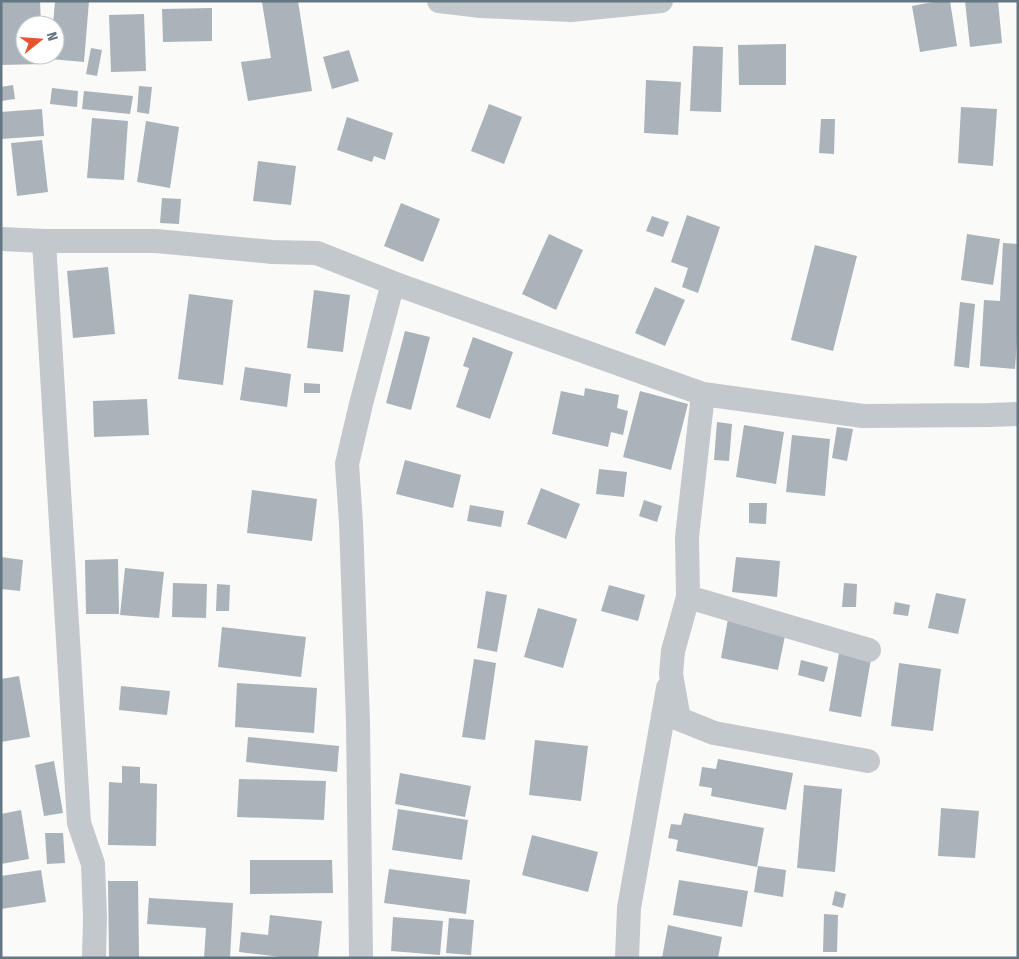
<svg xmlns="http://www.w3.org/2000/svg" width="1019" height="959" viewBox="0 0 1019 959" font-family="'Fira Sans Condensed',sans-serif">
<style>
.building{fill:#aab3b9}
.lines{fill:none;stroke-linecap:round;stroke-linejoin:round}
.street{stroke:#c3c8cc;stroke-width:24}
</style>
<rect width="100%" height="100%" fill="#fafaf8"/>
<!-- building -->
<path class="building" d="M1,1H40L41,25H25V55H42V64L1,65Z
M55,1H89L84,62L50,59V55H55V25H53Z
M267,1H298L312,91L248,101L241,62L271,58L262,2Z
M938,1H950L957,46L920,52L912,6Z
M965,1H998L1002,43L970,47Z
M212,8V41L163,42L162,9Z
M144,14L146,71L111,72L109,15Z
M786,44V85H739L738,45Z
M693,46L723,47L721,112L690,111Z
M91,48L102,50L97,76L86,74Z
M349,50L359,81L332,89L323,57Z
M646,80L681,82L678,135L644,133Z
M13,85L15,99L1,101V87Z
M139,86L152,87L149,114L137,112Z
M52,88L78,91L77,107L50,104Z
M84,91L133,96L130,114L82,109Z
M489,104L522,117L504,164L471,151Z
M961,107L997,109L993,166L958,163Z
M42,109L44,136L1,139V112Z
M347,117L393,133L385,160L374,156L372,162L337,150Z
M92,118L128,121L124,180L87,178Z
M821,119H835L834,154L819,153Z
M146,121L179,127L170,188L137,182Z
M42,140L48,192L17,196L11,143Z
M258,161L296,166L291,205L253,201Z
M162,198L181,199L179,224L160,223Z
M401,203L440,219L423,262L384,246Z
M687,215L720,227L698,293L682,287L688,268L671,262Z
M652,216L669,222L663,237L646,231Z
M549,234L583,250L556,310L522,294Z
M967,234L1000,239L993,285L961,280Z
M1003,243L1018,244V327L1015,369L980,366L984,300L1000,301Z
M815,245L857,256L833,351L791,340Z
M108,267L115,334L73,338L67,271Z
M655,287L685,300L665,346L635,333Z
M314,290L350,295L343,352L307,348Z
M189,294L233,300L223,385L178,379Z
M960,302L975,304L969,368L954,366Z
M405,331L430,337L411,410L386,403Z
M473,337L513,352L490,419L456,407L469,368L463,366Z
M245,367L291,374L287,407L240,400Z
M304,383L320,384V393H304Z
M585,388L619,395L617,408L628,411L623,435L611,432L608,447L552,434L561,391L584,396Z
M640,391L688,404L671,470L623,457Z
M147,399L149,435L94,437L93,401Z
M717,422L732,424L729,461L714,460Z
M744,425L784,432L776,484L736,477Z
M837,427L853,429L847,461L832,458Z
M792,435L830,439L825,496L786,492Z
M405,460L461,475L453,508L396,494Z
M599,469L627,472L624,497L596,494Z
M541,488L580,504L566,539L527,524Z
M252,490L317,499L312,541L247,533Z
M644,500L662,506L657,522L639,516Z
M749,503H767L766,524L749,523Z
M470,505L504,511L501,527L467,521Z
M1,557L23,560L20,591L1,589Z
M736,557L780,561L777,597L732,592Z
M118,559L119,614H86L85,560Z
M125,568L164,572L159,618L120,615Z
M173,583L207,584L206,618L172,617Z
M844,583L857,584L856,607H842Z
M217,584L230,585L229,611H216Z
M609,585L645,595L638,621L601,611Z
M486,591L507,595L497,652L477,648Z
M936,593L966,599L958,634L928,628Z
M895,602L910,605L908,616L893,614Z
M538,608L577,619L563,668L524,657Z
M728,619L786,631L778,670L721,658Z
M222,627L306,637L301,677L218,667Z
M839,653L871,659L861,717L829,711Z
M474,659L496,663L485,740L462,737Z
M801,660L828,667L824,682L798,675Z
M899,663L941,669L933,731L891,726Z
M19,676L30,737L1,742V679Z
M237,683L317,688L314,733L235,727Z
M121,686L170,691L167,715L119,710Z
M248,737L339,746L337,772L246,762Z
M535,740L588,746L581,801L529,795Z
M718,759L793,773L786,810L711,796L712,788L699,786L702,767L716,769Z
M54,761L63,813L44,816L35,765Z
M122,766L140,767V783L157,784L156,846L108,845L109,782L122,783Z
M400,773L471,786L465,817L395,804Z
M239,779L326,781L324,820L237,817Z
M804,785L842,789L835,872L797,868Z
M941,808L979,811L975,858L938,856Z
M398,809L468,820L462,860L392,850Z
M21,810L29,859L1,864V814Z
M684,813L764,828L757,867L676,851L678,840L668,838L671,824L681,825Z
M45,833H63L65,863L47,864Z
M532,835L598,852L588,892L522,875Z
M250,860H332L333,893L250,894Z
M758,866L786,870L783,897L754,892Z
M389,869L470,880L466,914L384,903Z
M41,870L46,902L1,909V876Z
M679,880L748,891L742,927L673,915Z
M108,881H138L139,958H109Z
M835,891L846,894L843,908L832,905Z
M149,898L233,903L230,958H204L206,928L147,924Z
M824,914L838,915L837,952H823Z
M270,915L322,921L318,958H290L239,952L241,932L268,935Z
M393,917L443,921L440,955L391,951Z
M449,918L474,920L471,955L446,953Z
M668,925L722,937L718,958H662Z"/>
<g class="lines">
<!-- street -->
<path class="street" d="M439,1L481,6L571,10L661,1
M1,239L44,241H156L272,252L317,253L393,283L703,394L863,416L989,415L1018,414
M44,241L79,823L93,864L95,917L94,958
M703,394L687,537L688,597L673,651L671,674L679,719L714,733L868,761
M688,597L869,650
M361,958L358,722L351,523L347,464L361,404L393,283
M627,958L629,908L668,688"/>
</g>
<!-- border -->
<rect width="1019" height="959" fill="none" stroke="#657683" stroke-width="5"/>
<!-- north arrow -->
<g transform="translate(40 40) rotate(73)"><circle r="24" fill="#ffffff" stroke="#c1c8cd"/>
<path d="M0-4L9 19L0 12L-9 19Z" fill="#e4572e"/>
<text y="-8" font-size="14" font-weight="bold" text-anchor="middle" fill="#657683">N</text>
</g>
</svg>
